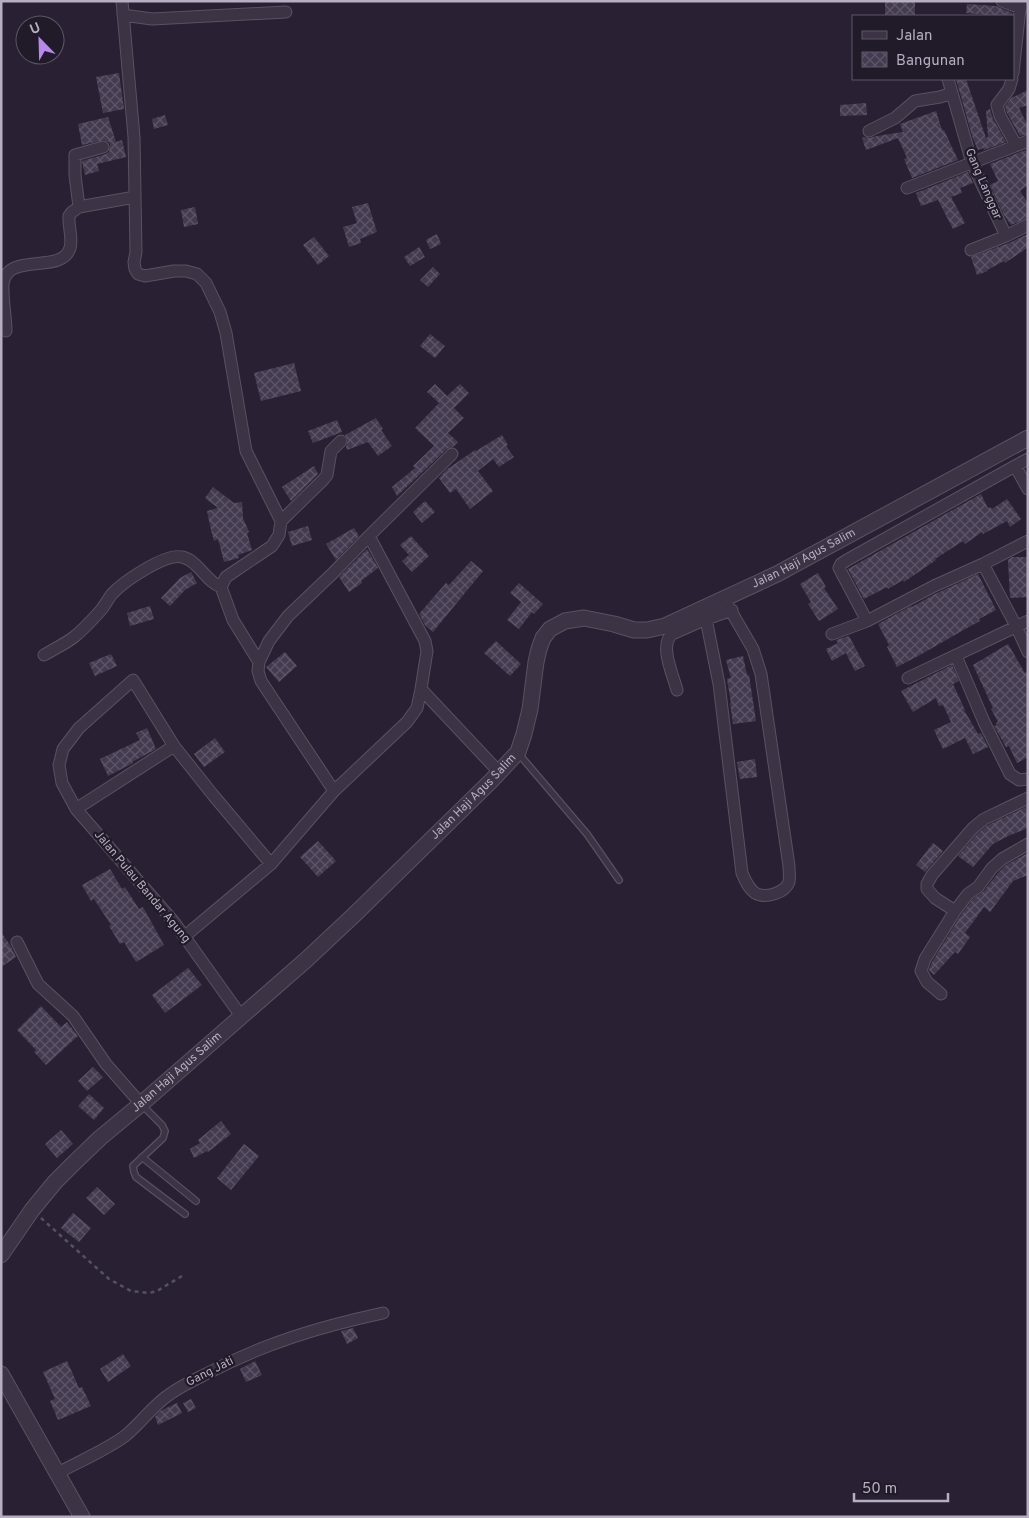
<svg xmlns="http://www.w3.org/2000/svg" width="1029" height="1518" viewBox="0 0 1029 1518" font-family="Overpass,sans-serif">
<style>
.building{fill:url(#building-cross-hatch)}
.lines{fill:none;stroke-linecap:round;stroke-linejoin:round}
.service-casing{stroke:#5a5262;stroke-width:8}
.minor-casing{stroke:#5a5262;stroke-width:13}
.tertiary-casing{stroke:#5a5262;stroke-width:17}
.path{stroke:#525262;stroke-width:2.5;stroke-dasharray:4 4;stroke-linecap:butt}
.service{stroke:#3c3444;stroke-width:5.5}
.minor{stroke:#3c3444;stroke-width:11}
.tertiary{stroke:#3c3444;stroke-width:15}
.labels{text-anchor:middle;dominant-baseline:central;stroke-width:4.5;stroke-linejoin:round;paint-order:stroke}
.street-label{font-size:12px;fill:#b7afc1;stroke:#211a29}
</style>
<defs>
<pattern id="building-cross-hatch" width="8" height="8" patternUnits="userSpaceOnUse" patternTransform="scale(1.25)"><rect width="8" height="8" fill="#443b51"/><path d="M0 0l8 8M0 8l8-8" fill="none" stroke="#5d5568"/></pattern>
</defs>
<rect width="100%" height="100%" fill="#292133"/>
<!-- building -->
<path class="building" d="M885,1H915V16H885Z
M967,4L996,6L1012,13V16H987V15L966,13Z
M119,73L124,109L103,113L96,77Z
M956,79H966L986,138L988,137L986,111L990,109L993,119L1006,142L984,150L983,148L978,150L973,139Z
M1028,90V105L1019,108L1028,126V134L1020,136L1007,113L1005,107L1011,98Z
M866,103L867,115L840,116V105Z
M936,111L942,130H944L958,160L912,178L904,159L907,158L898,138L866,150L862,138L864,137L869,138L877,136L903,132L900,124Z
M165,115L168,125L154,129L152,119Z
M108,117L116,142L122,140L126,157L97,164L99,171L85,175L82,161L106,154L109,152L110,145L109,142L104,140L82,145L78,124Z
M1028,149V185L1020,191L1028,203V218L1011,225L1004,215L990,185L998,181L990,164Z
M968,172L973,183L960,188L962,193L951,197L965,223L953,229L938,200L921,206L916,193Z
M368,203L377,232L360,239L361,243L349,247L343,227L357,223L352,207Z
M195,207L198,224L184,227L181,210Z
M437,234L441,244L430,249L426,240Z
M1028,234V248H1027L1005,263L1004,261L987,270L988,271L977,275L971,257L1009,243Z
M314,237L329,256L318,265L303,245Z
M419,247L425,257L410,266L404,257Z
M433,267L440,274L428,287L420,280Z
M430,334L445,346L435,358L420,346Z
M294,363L301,391L261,401L254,373Z
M435,384L447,396L460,384L469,393L454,408L464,418L448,433L458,442L453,447L447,449L397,496L392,487L415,468L413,466L434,446L415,428L439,403L427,392Z
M376,418L383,429L381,430L392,446L378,456L368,442L347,450L346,447L348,440L345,435Z
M337,420L342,432L313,443L308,431Z
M502,435L508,445L506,446L514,457L499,467L493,459L478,471L493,491L470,509L456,489L450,493L439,478L446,470L475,450L476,451Z
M314,466L318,474L291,501L282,487Z
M213,487L234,503L242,502L243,518L249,532L247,533L252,550L238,555L239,558L224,562L218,539L214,541L211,530L207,511L218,508L205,498Z
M981,494L988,508L990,507L992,509L1007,499L1021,519L1010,527L1007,521L983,534L982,532L965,544L963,541L935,559L936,560L904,582L903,580L888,589L887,587L864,599L848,569Z
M425,501L435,512L422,523L413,512Z
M308,526L312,540L292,546L288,532Z
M354,528L359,536L336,560L326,544Z
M411,536L429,556L412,572L402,561L409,555L400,545Z
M367,549L378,568L361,581L362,583L349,592L339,577Z
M1012,557H1028V597L1010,598L1008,560Z
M471,561L483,571L433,632L425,625L419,614L446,583L449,585Z
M191,572L197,583L185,590L170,606L161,598L180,578Z
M818,573L826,587L824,588L838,609L819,621L808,604L811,602L800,584Z
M978,574L996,610L979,619L980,621L967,628L920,655L897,667L887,647L889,645L878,624L911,606L912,607L933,595Z
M519,583L543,604L534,614L532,612L519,629L507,620L521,602L510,593Z
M150,606L154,619L130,626L127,613Z
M849,636L865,666L855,671L846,653L832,661L826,649L838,643L836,640Z
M496,641L521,664L510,676L484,653Z
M1008,644L1025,673L1028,671V757L1017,763L1009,746L1006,747L994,726L997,725L996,723L998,722L991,709L993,708L973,665Z
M285,652L297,666L279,682L266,667Z
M111,654L117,666L95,676L89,663Z
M743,656L747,675H749L756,721L733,724L730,703H731L727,679L731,678L726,660Z
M952,665L959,681L953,684L965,710H964L978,734L981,733L988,747L973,754L965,738L943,749L934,730L951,722L943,705L939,706L936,698L913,712L901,691Z
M147,728L156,749L132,762L133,763L108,776L100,759L140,740L136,733Z
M215,738L225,752L204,767L194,754Z
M755,759L757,777L740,779L737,762Z
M1028,806V828L1008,836L993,844L973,867L958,856L978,833L988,825Z
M318,841L336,861L318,877L300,857Z
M933,843L943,851L925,872L916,865Z
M1028,853V875L1013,881L990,912L984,907L965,933L970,937L958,954L955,952L934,975L929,970L932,962L961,915L973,899L984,891L998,873L1006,865Z
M110,869L122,889L125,887L139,909L143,907L164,945L136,962L124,942L120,944L109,926L111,925L94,899L91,901L82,885Z
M1,932L10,945L16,957L1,967Z
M188,968L202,985L165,1013L152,995Z
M41,1006L61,1027L67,1022L78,1036L46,1065L34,1052L36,1050L17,1030Z
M93,1067L103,1077L87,1091L78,1081Z
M89,1094L104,1108L94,1120L78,1106Z
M221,1121L231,1134L208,1152L207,1151L194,1158L190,1149L200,1143L198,1140Z
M61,1130L73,1144L57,1158L45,1144Z
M244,1144L259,1156L231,1190L217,1178Z
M97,1187L115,1204L104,1215L86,1198Z
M73,1213L91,1228L79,1242L61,1228Z
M353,1328L358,1338L347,1344L341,1331Z
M123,1354L131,1366L108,1382L100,1369Z
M67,1361L79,1388L82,1387L91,1406L58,1420L50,1401L55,1399L43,1372Z
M255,1361L262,1375L246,1382L240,1369Z
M191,1399L196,1408L188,1412L183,1403Z
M177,1403L182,1413L158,1425L155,1417L160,1411Z"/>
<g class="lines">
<defs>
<path id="service" d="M518,753L587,834L619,880
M141,1104L162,1125L165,1131L163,1138L133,1166L134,1172L136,1177L185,1214
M142,1157L196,1201"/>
<path id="minor" d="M122,1L134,137L136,252L134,262L135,269L138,274L145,276L174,271H186L197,274L206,283L220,312L226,333L246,451L281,521L279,535L272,546L226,577L221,587L233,620L259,662
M1002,1L1020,8
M123,15L152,19L286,12
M1013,73L1020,8L1028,3
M948,79L972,163L1006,236L1028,225
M1012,79L1009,89L997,105L1000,116L1016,145
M869,131L895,118L915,101L940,97L952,93
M907,188L1028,141
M79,207L75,175V155L103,147
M971,250L1006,236
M6,331C6,317 2,297 3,284C7,251 62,275 70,248C73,238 68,226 69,216L72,212L79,207L135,197
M1015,466L1028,459
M1028,489L1015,466L847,560L841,564L839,568L867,621L934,586L983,564L1028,541
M281,521L323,480L327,475L331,451L341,441
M983,564L1016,626L1028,652
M724,599L753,649L761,674L789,866C789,871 790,877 789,882C785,893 765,899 755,893C748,888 745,880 742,873L719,684L706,619L732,610
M832,634L867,621
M44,655C54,649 65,644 74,637C83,630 93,619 101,610C105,605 108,599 112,594C123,582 165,553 182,557C198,560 206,582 221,587
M956,656L984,722L1010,774L1019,780L1028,779
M908,678L1028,621
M421,689L499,772
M677,690C673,675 659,645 672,634L706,619
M334,791L261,681L258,671L259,662L269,641L288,616L332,574L369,536
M1028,798L984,819L973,828L932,875L927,884V889L935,898L955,911L968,894L978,887L992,868L1002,859L1028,844
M76,809L174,746
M185,936L271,864L334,791L407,722L417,708L421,689L427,651L425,641L369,536L452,454
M17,942L38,984L73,1016L106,1064L141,1104
M941,994L927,982L921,971L925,959L955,911
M241,1016L174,922L76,809L62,783L59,765L63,749L79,728L133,680L174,746L213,795L271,864
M58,1473C80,1461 106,1450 125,1436C141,1423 153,1405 170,1394C181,1386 194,1380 206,1374C265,1343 319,1327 383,1313"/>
<g id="tertiary">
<path id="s1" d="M1,1255L32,1210L55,1182L75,1162L100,1138L141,1104L306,960L354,915L491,781L518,752L524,734L530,709L536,662L539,649L543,638L550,629L565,621L584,618L614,624L634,630H647L665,626L777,574L1028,438"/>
<path d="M1,1374L82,1517"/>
</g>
</defs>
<!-- service casing -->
<use href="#service" class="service-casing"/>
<!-- minor casing -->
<use href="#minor" class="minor-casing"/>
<!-- tertiary casing -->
<use href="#tertiary" class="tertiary-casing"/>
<!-- path -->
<path class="path" d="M41,1218L109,1279L131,1291L149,1293L157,1291L182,1276"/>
<!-- service -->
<use href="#service" class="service"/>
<!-- minor -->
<use href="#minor" class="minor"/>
<!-- tertiary -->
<use href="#tertiary" class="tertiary"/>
</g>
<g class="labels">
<!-- street labels -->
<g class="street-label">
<text transform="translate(983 184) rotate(67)">Gang Langgar</text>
<text stroke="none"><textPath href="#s1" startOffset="1125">Jalan Haji Agus Salim</textPath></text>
<text stroke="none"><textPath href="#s1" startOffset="660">Jalan Haji Agus Salim</textPath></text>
<text transform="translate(142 887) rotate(50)">Jalan Pulau Bandar Agung</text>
<text stroke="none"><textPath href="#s1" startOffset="255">Jalan Haji Agus Salim</textPath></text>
<text transform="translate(210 1372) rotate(-27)">Gang Jati</text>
</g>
</g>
<!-- border -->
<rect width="1029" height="1518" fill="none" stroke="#b7afc1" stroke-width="5"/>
<!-- legend -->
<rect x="852" y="15" width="162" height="65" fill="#211a29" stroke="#5d5666"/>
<rect x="862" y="31" width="25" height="8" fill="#3c3444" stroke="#5d5666"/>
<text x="896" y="40" font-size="15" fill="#b7afc1">Jalan</text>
<rect x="862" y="52" width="25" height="15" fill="url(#building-cross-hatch)" stroke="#5d5666"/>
<text x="896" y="65" font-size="15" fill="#b7afc1">Bangunan</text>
<!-- north arrow -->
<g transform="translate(40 40) rotate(337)"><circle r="24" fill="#211a29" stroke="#5d5666"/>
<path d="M0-4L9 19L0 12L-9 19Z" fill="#b889ec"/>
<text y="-8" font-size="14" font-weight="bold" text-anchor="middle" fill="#b7afc1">U</text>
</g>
<!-- scale -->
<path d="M854 1493v8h94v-8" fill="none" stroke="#b7afc1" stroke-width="2.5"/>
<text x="862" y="1493" font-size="15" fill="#b7afc1" stroke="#211a29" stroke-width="4" paint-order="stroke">50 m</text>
</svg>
